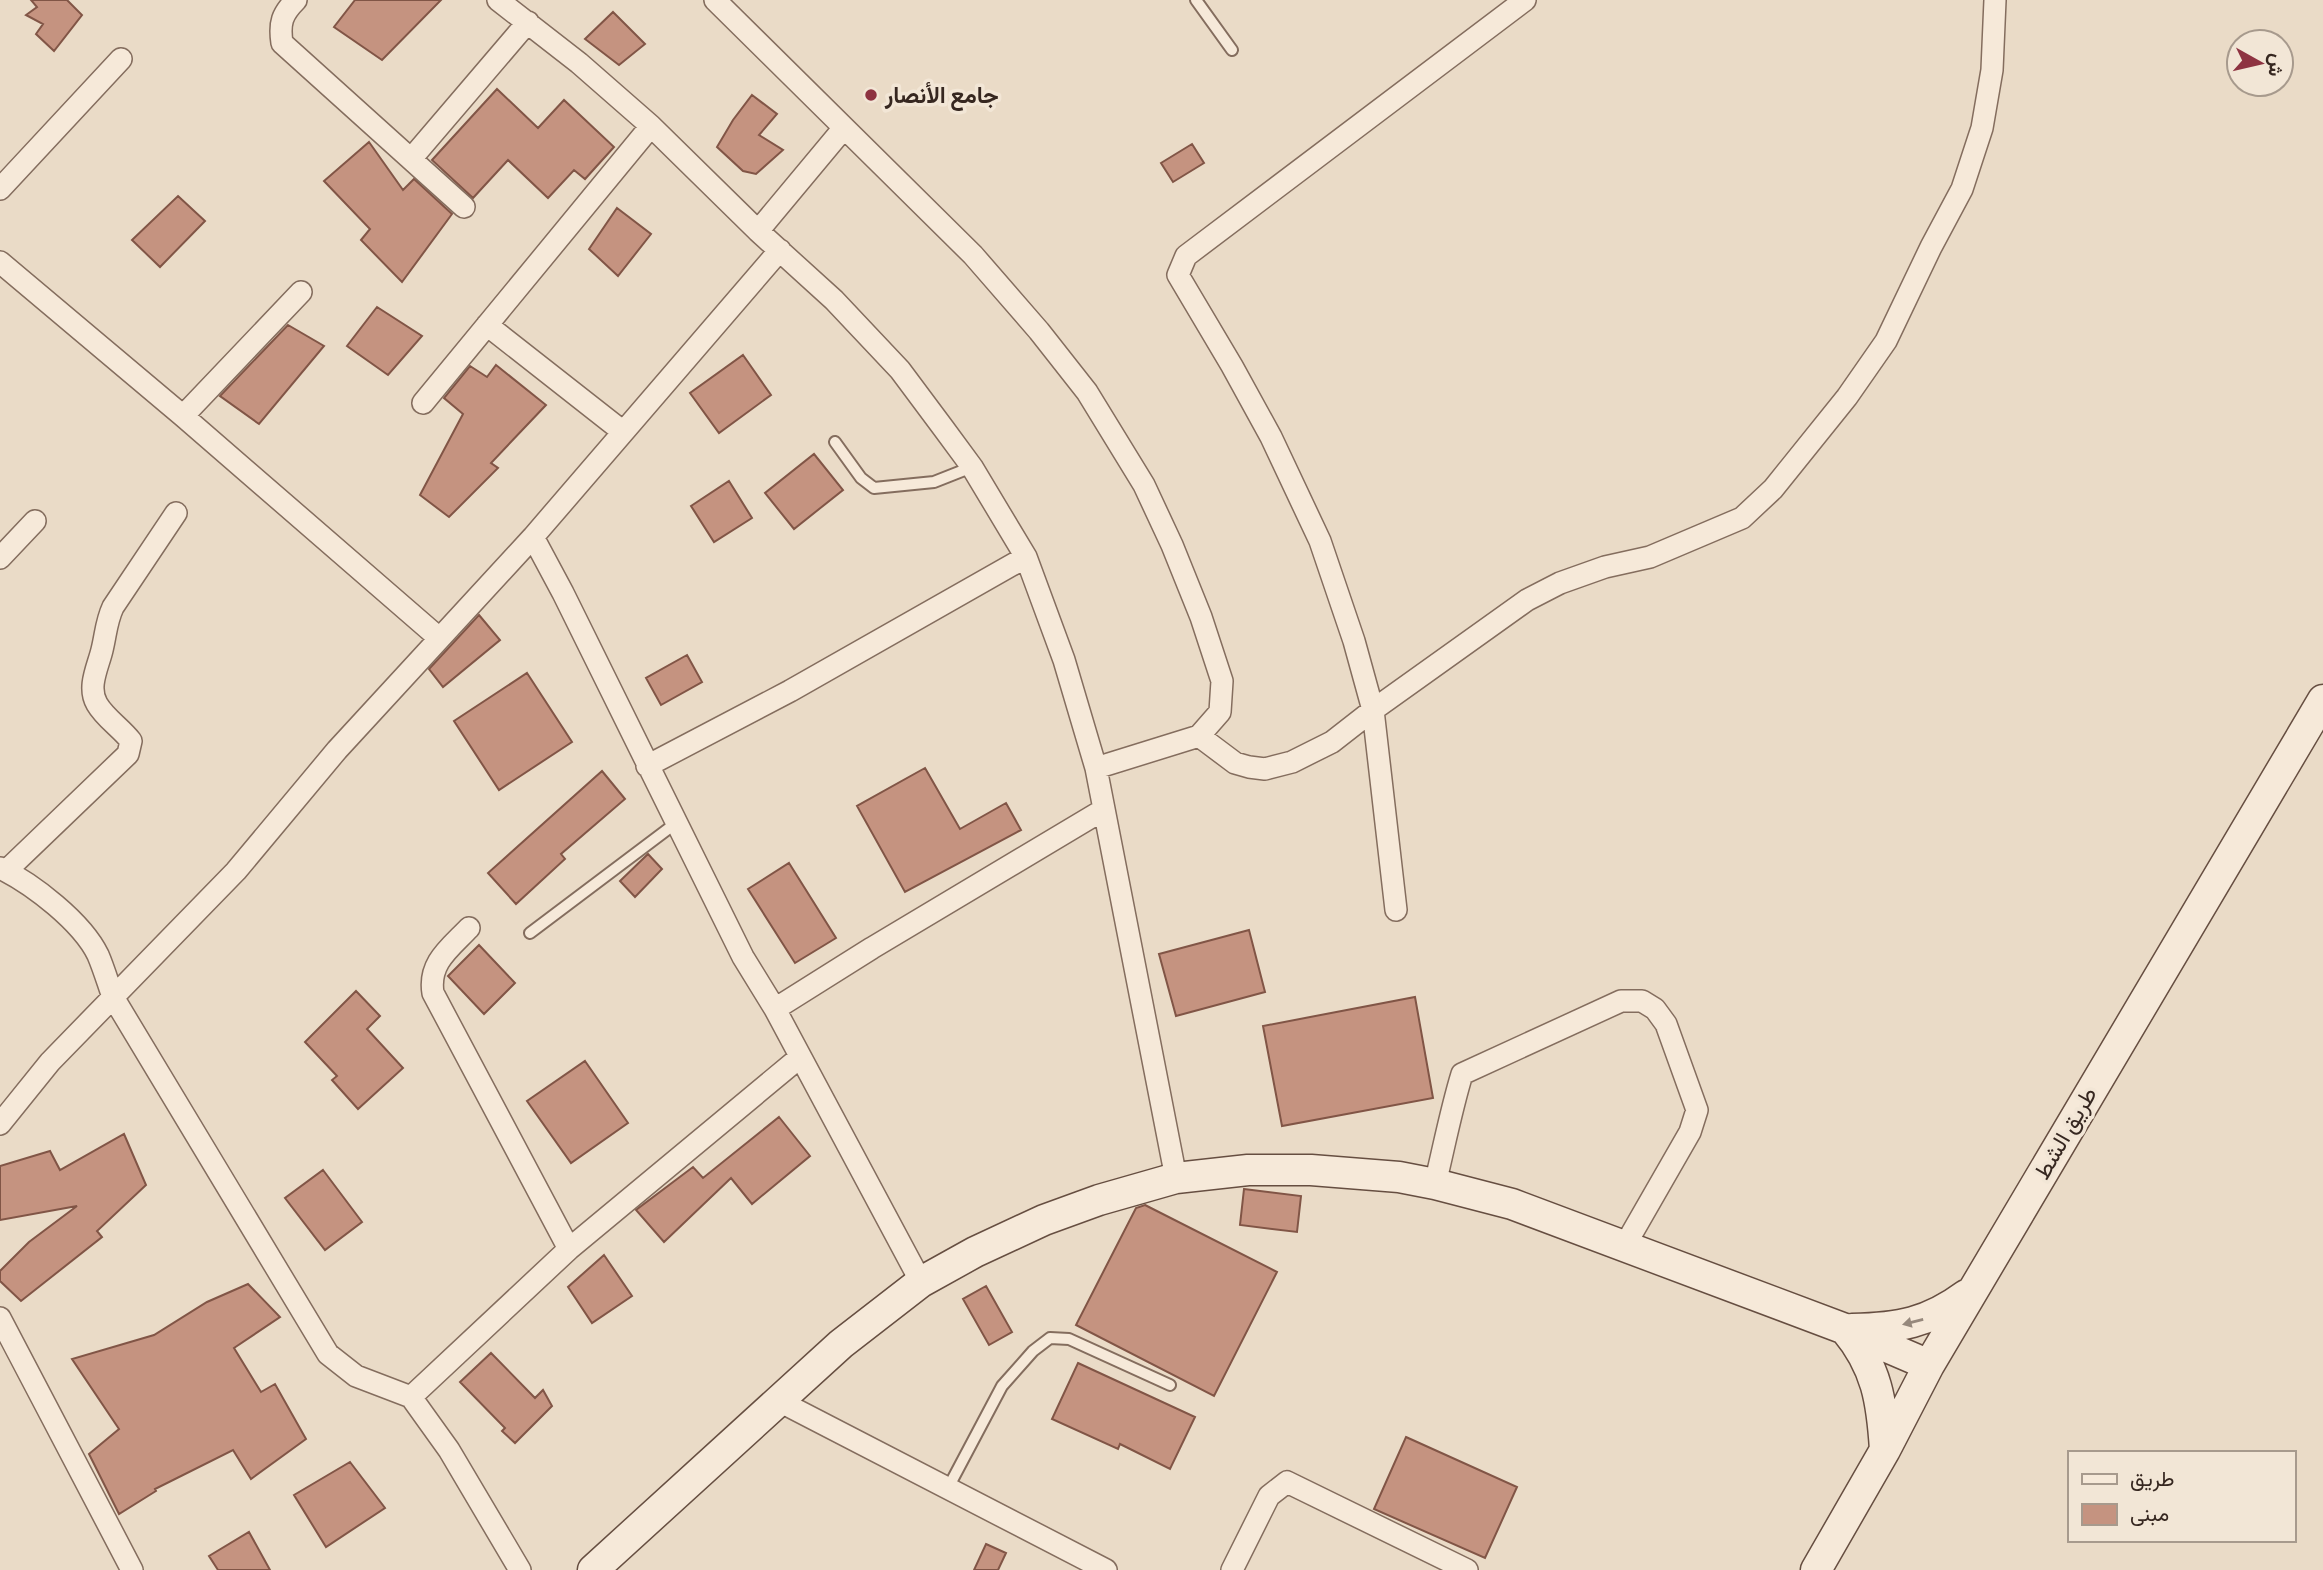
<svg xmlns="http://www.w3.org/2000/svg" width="2323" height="1570" viewBox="0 0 2323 1570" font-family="'Crimson Pro',Vazirmatn,serif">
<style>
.building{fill:#c59380;stroke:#815546;stroke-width:2}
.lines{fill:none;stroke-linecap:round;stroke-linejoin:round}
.lane-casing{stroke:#846d5e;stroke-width:14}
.street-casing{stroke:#846d5e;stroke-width:24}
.secondary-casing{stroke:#664e41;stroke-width:33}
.lane{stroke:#f6e9d9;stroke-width:10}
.street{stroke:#f6e9d9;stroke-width:21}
.secondary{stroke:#f6e9d9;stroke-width:30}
.oneway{fill:#96887c}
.poi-dot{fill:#8e3341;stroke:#f2e6d6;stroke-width:2.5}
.labels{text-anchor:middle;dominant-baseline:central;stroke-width:7;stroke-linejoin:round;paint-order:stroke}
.poi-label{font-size:23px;font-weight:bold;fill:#362720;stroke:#f2e6d6;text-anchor:start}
.street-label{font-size:23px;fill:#362720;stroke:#f2e6d6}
</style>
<rect width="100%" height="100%" fill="#eadbc7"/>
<!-- building -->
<path class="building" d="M31,0H67L82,15L54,51L36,34L43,24L26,15L37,7Z
M355,0H441L382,60L334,27Z
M613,12L645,44L619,65L585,39Z
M497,89L538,128L564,100L614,147L585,179L574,170L548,198L508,160L473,198L432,160Z
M752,95L777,114L759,135L783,150L756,174L743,171L717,147L733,120Z
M369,142L403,190L414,179L452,214L402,282L361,240L370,229L324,181Z
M1192,144L1204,163L1173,182L1161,163Z
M178,196L205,221L160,267L132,240Z
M617,208L651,234L618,276L589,249Z
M377,307L422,336L388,375L347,346Z
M288,325L324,346L259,424L220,396Z
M743,355L771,395L719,433L690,393Z
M496,365L546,405L491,463L498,468L449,517L420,495L463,414L444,398L470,366L487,377Z
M814,454L843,490L794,529L765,493Z
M729,481L752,518L714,542L691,506Z
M479,615L500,640L443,687L429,669Z
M687,655L702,682L661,705L646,678Z
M527,673L572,742L499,790L454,721Z
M925,768L960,829L1006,803L1021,830L905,892L857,806Z
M602,771L625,799L561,854L565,859L516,904L488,873Z
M648,854L662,869L635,897L620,881Z
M789,863L836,938L795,963L748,889Z
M1249,930L1265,992L1176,1016L1159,954Z
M479,945L515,983L484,1014L448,976Z
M356,991L380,1016L367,1029L403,1068L358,1109L332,1080L337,1076L305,1042Z
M1415,997L1433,1098L1282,1126L1263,1026Z
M585,1061L628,1123L571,1163L527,1101Z
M779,1117L810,1156L752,1204L731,1178L664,1242L636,1210L693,1167L703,1178Z
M124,1134L146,1185L97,1231L102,1237L21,1301L0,1281V1271L29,1242L77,1206L0,1220V1166L50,1151L60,1170Z
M323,1170L362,1222L325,1250L285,1198Z
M1244,1189L1301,1196L1297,1232L1240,1225Z
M1145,1205L1277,1272L1214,1396L1076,1325L1136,1208Z
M604,1255L632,1296L592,1323L568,1287Z
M248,1284L280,1317L234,1348L261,1392L275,1384L306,1439L251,1479L233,1450L155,1489L156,1491L119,1514L89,1454L119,1429L72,1359L154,1335L207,1302Z
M986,1286L1012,1332L989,1345L963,1299Z
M491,1353L535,1398L543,1390L552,1406L515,1443L502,1431L505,1428L460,1382Z
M1078,1363L1195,1417L1170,1469L1120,1444L1118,1449L1052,1419Z
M1406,1437L1517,1487L1485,1558L1374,1509Z
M350,1462L385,1508L326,1547L294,1495Z
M249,1532L270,1570H218L209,1556Z
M986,1544L1006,1553L998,1570H974Z"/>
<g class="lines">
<defs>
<path id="lane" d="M1196,0L1232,50
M835,442L861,478L874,488L934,482L972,467
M530,933L676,823
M948,1488L1002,1386L1033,1351L1050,1338L1069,1339L1170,1385"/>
<path id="street" d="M296,0C282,14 279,23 282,43L464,207
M498,0L579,63L651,126L758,231L834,300L900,370L944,429L972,467L1026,557L1064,660L1096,768L1176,1178
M715,0L973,255L1039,331L1087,392L1144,485L1172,545L1201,617L1222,681L1220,712L1199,736L1096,768
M411,159L528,22
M0,189L121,59
M758,231L843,129
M0,262L183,416L439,638
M487,325L622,431
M423,403L651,126
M183,416L301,292
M533,537L563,593L743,957L775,1009L921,1282
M0,558L35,521
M1199,736L1235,763L1249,767L1265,769L1292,762L1332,742L1373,710L1527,600L1560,583L1605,567L1650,557L1742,518L1773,489L1847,397L1886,341L1931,247L1962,189L1982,128L1992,70L1995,0
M647,766L790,691L1026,557
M0,868C33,884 82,922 98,955C104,969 108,983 113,997L328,1354L356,1376L411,1397L449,1450L520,1570
M6,871L128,754L131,741C121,728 105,718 97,704C87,687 98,667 102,650C106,634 106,622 113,607L176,513
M1396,910L1373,710L1354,641L1320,541L1271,437L1232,366L1178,275L1186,256L1525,0
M775,1009L872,948L1103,810
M0,1124L50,1062L236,871L337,750L533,537L780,250
M1435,1184C1444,1147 1451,1110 1462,1074L1621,1001H1642L1655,1009L1666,1024L1697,1110L1690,1132L1624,1247
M569,1249L799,1058
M0,1318L132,1570
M411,1397L569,1249L433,993C428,963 450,948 469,928
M779,1401L1106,1570
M1232,1570L1269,1496L1287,1482L1467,1570"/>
<path id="secondary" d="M1845,1329C1877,1367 1882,1402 1885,1450
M1852,1329C1899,1328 1928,1323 1966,1295
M593,1570L841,1344L921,1282L975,1252L1044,1220L1099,1200L1176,1178L1248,1170H1311L1399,1177L1435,1184L1512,1204L1845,1329L1929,1365
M1816,1570L1885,1450L1929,1365L2323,700"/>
</defs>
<!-- lane casing -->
<use href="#lane" class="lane-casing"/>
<!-- street casing -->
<use href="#street" class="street-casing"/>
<!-- secondary casing -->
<use href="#secondary" class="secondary-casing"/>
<!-- lane -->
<use href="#lane" class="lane"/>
<!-- street -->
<use href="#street" class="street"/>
<!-- secondary -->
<use href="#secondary" class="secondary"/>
</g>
<!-- one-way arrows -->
<defs><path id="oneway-solid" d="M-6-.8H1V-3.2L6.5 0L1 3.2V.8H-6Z" transform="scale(1.75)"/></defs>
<use class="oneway" href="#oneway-solid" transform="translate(1913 1322) rotate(166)"/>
<!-- markers -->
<circle class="poi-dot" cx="871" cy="95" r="7"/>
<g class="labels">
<!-- poi labels -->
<g class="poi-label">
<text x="885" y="95">جامع الأنصار</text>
</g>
<!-- street labels -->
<g class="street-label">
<text transform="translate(2065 1133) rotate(-60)">طريق الشط</text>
</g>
</g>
<!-- legend -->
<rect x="2068" y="1451" width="228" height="91" fill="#f2e6d6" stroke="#a79a8d" stroke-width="2"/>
<rect x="2082" y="1474" width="35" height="10" fill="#f6e9d9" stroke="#a79a8d" stroke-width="2"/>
<text x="2130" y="1486" font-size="21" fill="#362720">طريق</text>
<rect x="2082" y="1504" width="35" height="21" fill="#c59380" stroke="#a79a8d" stroke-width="2"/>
<text x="2130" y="1521" font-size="21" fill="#362720">مبنى</text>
<!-- north arrow -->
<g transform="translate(2260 63) rotate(98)"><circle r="33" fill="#f2e6d6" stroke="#a79a8d" stroke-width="2"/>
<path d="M0-5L12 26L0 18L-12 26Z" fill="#8e3341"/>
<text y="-10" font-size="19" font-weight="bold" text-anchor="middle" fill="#362720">ش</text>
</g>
</svg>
